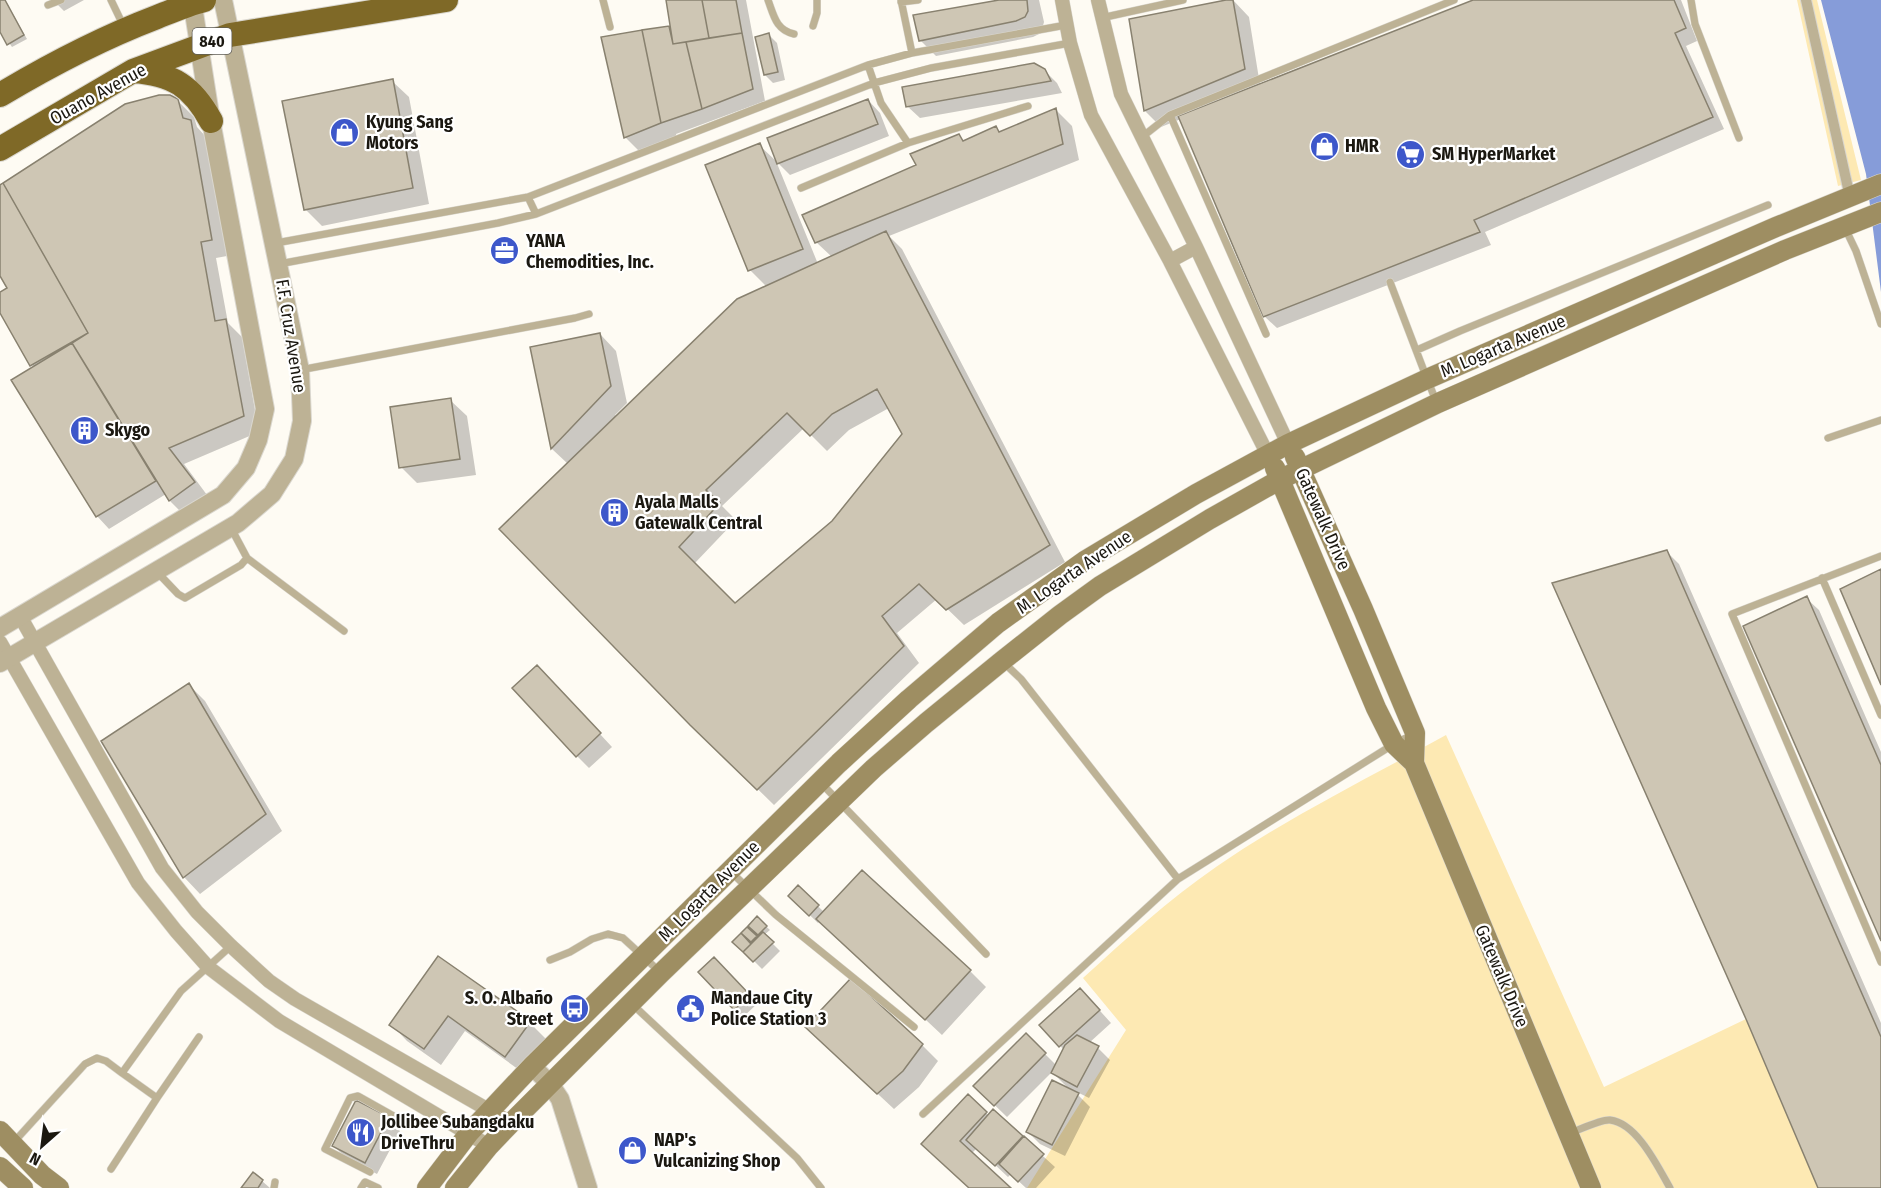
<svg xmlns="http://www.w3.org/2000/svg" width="1881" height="1188" viewBox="0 0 1881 1188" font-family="'Fira Sans Condensed',sans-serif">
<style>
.green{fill:#fde9b3}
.water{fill:#869cd9}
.shadow{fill:#0003;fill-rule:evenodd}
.building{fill:#cec6b4;stroke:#88816f;stroke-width:1.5;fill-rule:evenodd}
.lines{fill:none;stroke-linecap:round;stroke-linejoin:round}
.service-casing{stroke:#dad7cf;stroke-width:8}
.pedestrian-casing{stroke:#dad7cf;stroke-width:12}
.minor-casing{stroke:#dad7cf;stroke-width:15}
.tertiary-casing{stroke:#dad7cf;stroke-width:20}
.secondary-casing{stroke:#dad7cf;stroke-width:21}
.trunk-casing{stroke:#dad7cf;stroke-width:26}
.service{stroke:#bdb295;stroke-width:7}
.pedestrian{stroke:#bdb295;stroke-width:10}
.minor{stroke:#bdb295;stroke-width:14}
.tertiary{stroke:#bdb295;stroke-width:18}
.secondary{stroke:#9e8e62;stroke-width:20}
.trunk{stroke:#7f6927;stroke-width:24}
.labels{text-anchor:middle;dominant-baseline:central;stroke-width:4.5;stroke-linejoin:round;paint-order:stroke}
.shield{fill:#fff;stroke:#5f5d58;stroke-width:1.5}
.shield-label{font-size:16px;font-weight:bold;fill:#1b1811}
.street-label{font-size:18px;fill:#1b1811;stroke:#fff}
.poi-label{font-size:18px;font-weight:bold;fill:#1b1811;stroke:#fff;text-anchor:start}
</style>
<rect width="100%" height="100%" fill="#fefbf3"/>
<!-- green -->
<path class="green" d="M1797,0H1817L1861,180L1838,186Z
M1446,735L1604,1087L1746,1019L1818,1188H1027L1126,1030L1083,978C1126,939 1168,900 1216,867C1288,817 1369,778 1446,735Z"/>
<!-- water -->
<path class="water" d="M1821,0H1881V292L1866,174Z"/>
<!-- shadow -->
<path class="shadow" d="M0,0H5L27,39L12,47L0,30Z
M53,0H84L64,11Z
M674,0H746L765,101L676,134L677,140L641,153L625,137L668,28L672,32Z
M1005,0H1039L1044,22L1041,33L1033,37L936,56L920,40Z
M1233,0L1249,17L1260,85L1477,0H1681L1697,41L1686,46L1724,129L1485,232L1491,245L1277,328L1264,316L1181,119L1161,127L1145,111L1131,20Z
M769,35L777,43L785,80L773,83L765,75Z
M1044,70L1057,83L1062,93L920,118L907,106Z
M392,81L409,97L429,204L322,226L305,209Z
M177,100L194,117L197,127L207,138L227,256L216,258L228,323L242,337L259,432L184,464L210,499L186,517L170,501L166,494L109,529L97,516L34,368L0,310V294L9,289L0,273V186Z
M868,100L880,113L889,136L790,175L778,163Z
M1056,110L1072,126L1079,160L889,236L902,249L1065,562L964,625L937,599L897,633L919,663L774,805L691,724L568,464L552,449L532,348L600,334L616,351L627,403L615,415L617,417L767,287L750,270L759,145L776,161L818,264L832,257L816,242L959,136L964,142L996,128L1001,133ZM889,408L904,434L833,522L735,605L694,564L736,520L722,506L804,428L827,451L849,430Z
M450,400L467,416L476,475L417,483L401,467Z
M1666,551L1679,564L1881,1023V1188H1820Z
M1806,598L1819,610L1881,752V937Z
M549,679L612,747L589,768L577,756Z
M189,685L205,701L282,831L200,894L184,877L103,742Z
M798,887L824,912L970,971L986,987L942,1035L820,921L818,923L790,896Z
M757,918L770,930L764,935L780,951L762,969L734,941ZM751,930L760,937L758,939L749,931Z
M439,958L530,1023L546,1039L522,1072L465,1031L441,1065L407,1041L391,1024Z
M714,959L757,1004L743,1017L700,973Z
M1092,1002L1111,1023L1089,1043L1098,1048L1110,1060L1089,1098L1073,1090L1090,1107L1065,1156L1040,1144L1028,1132L1070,1090L1052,1072L1007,1117L975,1086L1026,1035L1056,1065L1064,1050L1041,1025Z
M823,1043L922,1045L938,1061L919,1087L894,1109Z
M968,1096L989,1116L994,1112L1055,1167L1036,1188H1026L1011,1174L1008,1177L977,1148L971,1154L1009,1188H970L935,1156Z
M388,1118L400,1131L377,1174L346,1158L334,1146Z
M253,1174L262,1181L270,1188H243Z"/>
<!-- building -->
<path class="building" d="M0,0H5L24,35L7,45L0,32Z
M666,0H702L709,38L673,44Z
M702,0H736L742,33L709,38Z
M999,0H1027L1028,11L1025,17L1016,21L919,41L913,15Z
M1226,0H1233L1245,69L1144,111L1129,19Z
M1473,0H1674L1686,28L1675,33L1713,117L1474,220L1480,232L1263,317L1178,116Z
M669,26L673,44L686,42L702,109L661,123L642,30Z
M642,30L661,123L624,138L601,37Z
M742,33L753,89L702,109L686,42Z
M769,33L778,72L764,75L755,37Z
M1034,63L1045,69L1051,81L906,107L902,87Z
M393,79L413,188L304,210L282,101Z
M159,95H170L178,99L183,118L191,120L212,240L201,242L215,321L226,319L244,416L169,448L195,482L169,501L72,343L88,333L3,183L125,104Z
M868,99L878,124L777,164L767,138Z
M1056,108L1063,144L815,243L802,215L916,165L910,154L959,134L963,141L996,126L999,132Z
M760,143L803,249L748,271L705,165Z
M3,183L88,333L30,366L0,313V292L7,288L0,276V185Z
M886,231L1050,545L946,610L919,584L882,616L904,646L757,790L690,725L499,529L737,299ZM877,389L902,434L832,521L735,603L679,547L720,503L706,490L787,413L810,436L832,414Z
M600,333L611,386L551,449L530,347Z
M72,343L156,481L96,517L11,380Z
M451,398L460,459L399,468L390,407Z
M1667,550L1881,1037V1188H1818L1746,1019L1552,583Z
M1881,569V685L1840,589Z
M1807,596L1881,765V941L1743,626Z
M537,665L601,733L576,757L512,688Z
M189,683L266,814L183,878L101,741Z
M862,870L971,970L925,1020L816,919Z
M798,885L819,905L809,916L788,896Z
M757,916L767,926L758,935L748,926Z
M747,927L757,936L751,942L741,933Z
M763,932L774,942L753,962L743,952Z
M741,933L751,944L743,952L732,942Z
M438,956L531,1021L505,1057L448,1016L424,1049L389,1025Z
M714,957L750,995L734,1010L698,972Z
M851,978L923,1044L903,1071L877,1094L805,1027Z
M1080,988L1100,1010L1059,1047L1039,1025Z
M1026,1033L1046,1053L994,1106L973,1086Z
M1077,1035L1099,1046L1077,1087L1051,1073L1065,1045Z
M1052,1080L1079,1093L1052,1145L1026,1132Z
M968,1094L987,1112L960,1141L1011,1188H969L921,1144Z
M356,1100L389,1117L365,1163L332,1146Z
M993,1109L1023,1136L995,1166L966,1140Z
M1024,1136L1044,1154L1018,1182L999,1164Z
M253,1172L263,1180L258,1188H241Z"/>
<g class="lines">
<defs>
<path id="service" d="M111,0L124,27
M603,0L610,27
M768,0C774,16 776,30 794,34
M901,0L912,53
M1691,0L1695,24L1739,138
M901,2L918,0
M48,5L61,0
M1101,18L1183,0
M813,26L817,13V0
M868,65L881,103L908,143
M1170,115L1266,334
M1142,137L1170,115L1454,0
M801,188L908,143L1028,106
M528,197L536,214
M1845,228L1856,251L1881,324
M276,243L528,197L868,65L912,53L1066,25
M279,264L498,223L536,214L874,83L931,68L1070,43
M1390,282L1424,371L1436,401
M1417,350L1460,331L1768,205
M300,370L575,318L589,314
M1828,438L1881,420
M1881,556L1732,614L1881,962
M247,558L344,631
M158,573L178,594L185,598L241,565L247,558L231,528
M1822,578L1881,715
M1003,662L1021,679L1178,879
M822,784L986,954
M731,872L776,915L914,1027
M550,960L570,952L592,939L608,934L623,938L660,972
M632,1004L797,1158L821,1188
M157,1098L199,1037
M923,1114L1178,879L1394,744L1412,735
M1570,1133C1579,1130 1601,1119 1610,1120C1637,1123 1658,1167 1670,1188
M13,1143L85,1064L97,1058L106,1061L122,1073L181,991L231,946
M111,1169L157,1098L122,1073
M370,1172L325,1149L350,1098L358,1096L399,1119
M274,1188L275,1182
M361,1188L365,1182L378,1188"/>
<path id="pedestrian" d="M1806,0L1850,197"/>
<path id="minor" d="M1062,0L1070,43L1091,115L1170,261L1268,455
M1098,0L1121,94L1196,247L1288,444
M1170,261L1196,247
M20,616L162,868L197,912L231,946L269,981L295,999L511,1123
M0,642L138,883L176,931L208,967L279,1021L489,1146"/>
<path id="tertiary" d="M0,628L223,495L246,468L258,440L265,409L211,121L192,0
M0,663L238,523L272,494L294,459L302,421L300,370L223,0
M532,1066L550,1084L560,1099L588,1188"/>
<path id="secondary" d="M1295,457L1363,609L1415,733L1414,763
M1275,468L1376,708L1394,744L1414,763L1591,1188
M0,1131L42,1175L59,1188
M0,1167L23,1188
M427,1188L469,1133L532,1066L839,763L909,699L998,623L1086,560L1196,494L1288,444L1427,379L1776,227L1881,184
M455,1188L489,1146L511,1123L661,973L874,768L926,723L1002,661L1060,615L1100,586L1210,519L1281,479L1438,403L1785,250L1881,212"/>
<path id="trunk" d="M133,71C173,74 192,86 211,121
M0,95C50,65 102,38 157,17C172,11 188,4 204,0
M0,149L133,71L230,35L446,0"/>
</defs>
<!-- service casing -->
<use href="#service" class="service-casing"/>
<!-- pedestrian casing -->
<use href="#pedestrian" class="pedestrian-casing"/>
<!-- minor casing -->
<use href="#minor" class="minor-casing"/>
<!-- tertiary casing -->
<use href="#tertiary" class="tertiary-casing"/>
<!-- secondary casing -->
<use href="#secondary" class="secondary-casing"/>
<!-- trunk casing -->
<use href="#trunk" class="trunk-casing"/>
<!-- service -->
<use href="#service" class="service"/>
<!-- pedestrian -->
<use href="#pedestrian" class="pedestrian"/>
<!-- minor -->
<use href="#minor" class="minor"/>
<!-- tertiary -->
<use href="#tertiary" class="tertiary"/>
<!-- secondary -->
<use href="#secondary" class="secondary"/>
<!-- trunk -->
<use href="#trunk" class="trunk"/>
</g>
<!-- icons -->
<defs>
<symbol id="shop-disc" viewBox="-11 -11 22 22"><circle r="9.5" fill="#3d57ca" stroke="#fff"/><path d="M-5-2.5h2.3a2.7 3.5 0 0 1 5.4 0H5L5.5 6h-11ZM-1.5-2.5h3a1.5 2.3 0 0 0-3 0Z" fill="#fff"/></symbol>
<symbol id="supermarket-disc" viewBox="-11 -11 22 22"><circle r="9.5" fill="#3d57ca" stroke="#fff"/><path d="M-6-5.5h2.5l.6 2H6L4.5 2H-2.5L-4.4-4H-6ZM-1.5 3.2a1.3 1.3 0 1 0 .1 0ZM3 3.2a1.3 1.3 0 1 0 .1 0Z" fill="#fff"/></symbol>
<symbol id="office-disc" viewBox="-11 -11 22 22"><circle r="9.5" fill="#3d57ca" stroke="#fff"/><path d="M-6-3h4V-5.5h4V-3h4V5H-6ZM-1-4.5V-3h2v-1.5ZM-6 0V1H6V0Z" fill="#fff"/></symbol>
<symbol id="building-disc" viewBox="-11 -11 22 22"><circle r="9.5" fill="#3d57ca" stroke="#fff"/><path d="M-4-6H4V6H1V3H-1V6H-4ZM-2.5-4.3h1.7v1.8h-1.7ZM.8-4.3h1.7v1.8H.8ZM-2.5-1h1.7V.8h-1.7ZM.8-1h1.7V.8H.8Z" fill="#fff"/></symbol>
<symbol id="bus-disc" viewBox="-11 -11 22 22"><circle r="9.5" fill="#3d57ca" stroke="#fff"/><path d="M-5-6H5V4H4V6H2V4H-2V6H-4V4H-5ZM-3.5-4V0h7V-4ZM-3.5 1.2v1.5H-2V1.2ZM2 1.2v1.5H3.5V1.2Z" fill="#fff"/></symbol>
<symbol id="civic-disc" viewBox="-11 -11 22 22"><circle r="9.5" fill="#3d57ca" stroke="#fff"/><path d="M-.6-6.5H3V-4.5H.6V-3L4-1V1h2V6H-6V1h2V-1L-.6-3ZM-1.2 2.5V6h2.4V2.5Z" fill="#fff"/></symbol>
<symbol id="restaurant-disc" viewBox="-11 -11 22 22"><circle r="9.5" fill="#3d57ca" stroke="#fff"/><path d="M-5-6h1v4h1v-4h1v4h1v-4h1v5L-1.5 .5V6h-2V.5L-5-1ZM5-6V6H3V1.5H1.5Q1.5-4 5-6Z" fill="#fff"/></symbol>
</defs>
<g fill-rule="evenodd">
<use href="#shop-disc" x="328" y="116" width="33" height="33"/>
<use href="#shop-disc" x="1308" y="130" width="33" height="33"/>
<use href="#supermarket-disc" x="1394" y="138" width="33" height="33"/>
<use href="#office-disc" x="488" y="234" width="33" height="33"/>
<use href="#building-disc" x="68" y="414" width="33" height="33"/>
<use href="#building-disc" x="598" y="496" width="33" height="33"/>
<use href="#bus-disc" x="558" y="992" width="33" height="33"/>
<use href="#civic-disc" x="674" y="992" width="33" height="33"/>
<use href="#restaurant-disc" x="344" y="1116" width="33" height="33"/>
<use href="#shop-disc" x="616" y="1134" width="33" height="33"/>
</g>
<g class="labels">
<!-- shield labels -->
<rect class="shield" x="192.5" y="28" width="39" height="26" rx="4.5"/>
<g class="shield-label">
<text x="212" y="41">840</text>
</g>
<!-- street labels -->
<g class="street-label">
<text transform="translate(98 94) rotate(-29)">Ouano Avenue</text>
<text transform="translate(291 336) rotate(81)">F.F. Cruz Avenue</text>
<text transform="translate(1503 346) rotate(-23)">M. Logarta Avenue</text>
<text transform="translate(1323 519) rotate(66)">Gatewalk Drive</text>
<text transform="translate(1074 572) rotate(-34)">M. Logarta Avenue</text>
<text transform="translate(709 891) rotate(-45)">M. Logarta Avenue</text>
<text transform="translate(1502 976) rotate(67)">Gatewalk Drive</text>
</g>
<!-- poi labels -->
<g class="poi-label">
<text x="366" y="122">Kyung Sang<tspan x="366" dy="21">Motors</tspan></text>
<text x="1345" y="146">HMR</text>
<text x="1432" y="154">SM HyperMarket</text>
<text x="526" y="241">YANA<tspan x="526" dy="21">Chemodities, Inc.</tspan></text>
<text x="105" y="430">Skygo</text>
<text x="635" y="502">Ayala Malls<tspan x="635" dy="21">Gatewalk Central</tspan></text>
<text x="553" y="998" text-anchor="end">S. O. Albaño<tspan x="553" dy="21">Street</tspan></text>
<text x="711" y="998">Mandaue City<tspan x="711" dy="21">Police Station 3</tspan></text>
<text x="381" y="1122">Jollibee Subangdaku<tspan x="381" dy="21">DriveThru</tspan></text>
<text x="654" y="1140">NAP's<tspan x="654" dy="21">Vulcanizing Shop</tspan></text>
</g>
</g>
<!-- north arrow -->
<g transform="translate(42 1146) rotate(208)" stroke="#ffffff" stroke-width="4.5" paint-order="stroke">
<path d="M0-4.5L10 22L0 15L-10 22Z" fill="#1b1811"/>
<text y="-9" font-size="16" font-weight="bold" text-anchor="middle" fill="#1b1811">N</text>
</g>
</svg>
